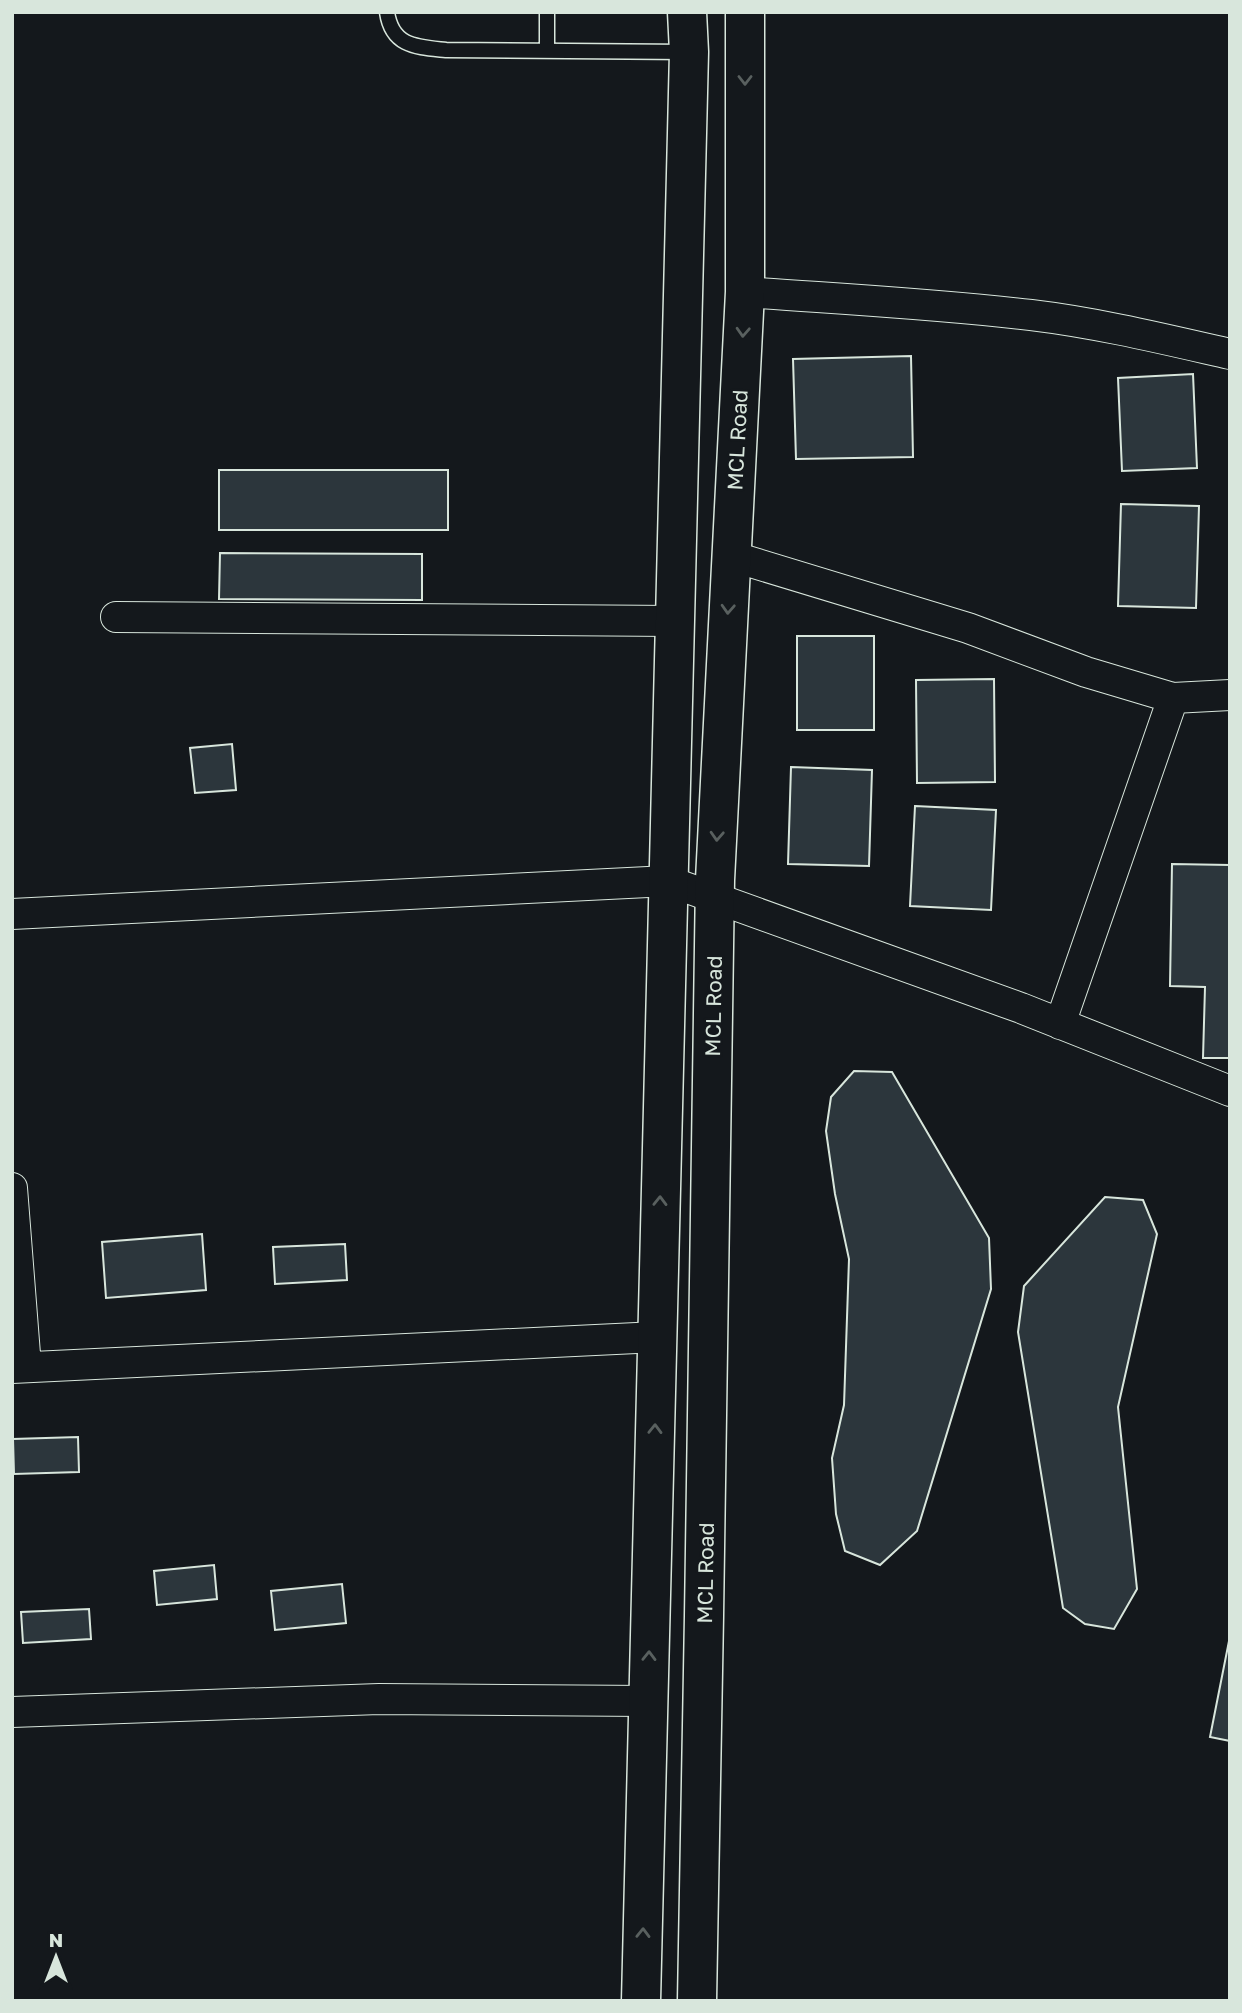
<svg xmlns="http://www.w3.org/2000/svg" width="1242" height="2013" viewBox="0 0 1242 2013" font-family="'Golos Text',sans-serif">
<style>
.building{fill:#2c363c;stroke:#d8e6dc;stroke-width:2}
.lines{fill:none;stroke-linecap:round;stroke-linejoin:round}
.lane-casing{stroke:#d8e6dc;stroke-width:17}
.street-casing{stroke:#d8e6dc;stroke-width:32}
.secondary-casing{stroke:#d8e6dc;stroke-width:41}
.lane{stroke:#14181c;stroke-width:14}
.street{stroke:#14181c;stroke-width:30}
.secondary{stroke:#14181c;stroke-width:38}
.oneway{stroke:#59605f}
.labels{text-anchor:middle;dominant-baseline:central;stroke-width:5;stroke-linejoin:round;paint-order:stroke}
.street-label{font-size:21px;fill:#d8e6dc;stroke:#14181c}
</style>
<rect width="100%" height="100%" fill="#14181c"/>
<!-- building -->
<path class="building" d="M911,356L913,457L796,459L793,359Z
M1193,374L1197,468L1122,471L1118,378Z
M219,470H448V530H219Z
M1121,504L1199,506L1196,608L1118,606Z
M220,553L422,554V600L219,599Z
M797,636H874V730H797Z
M994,679L995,782L917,783L916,680Z
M232,744L236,790L195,793L190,748Z
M791,767L872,770L869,866L788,864Z
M915,806L996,810L991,910L910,906Z
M1172,864L1230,865V1058H1203L1205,987L1170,986Z
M854,1071L892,1072L989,1238L991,1289L917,1531L880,1565L845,1551L836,1514L832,1458L844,1405L849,1259L835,1194L826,1131L831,1097Z
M1105,1197L1143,1200L1157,1234L1118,1407L1137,1589L1114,1629L1085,1624L1063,1608L1018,1332L1024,1286Z
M202,1234L206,1290L106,1298L102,1242Z
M345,1244L347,1280L275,1284L273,1247Z
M78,1437L79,1472L14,1474L13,1439Z
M214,1565L217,1599L157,1605L154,1571Z
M342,1584L346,1623L275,1630L271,1591Z
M89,1609L91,1639L23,1643L21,1612Z
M1230,1636V1741L1210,1737Z"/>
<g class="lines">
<defs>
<path id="lane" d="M387,12C392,47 417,47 446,50L688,52
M547,12V50"/>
<path id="street" d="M745,292C840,299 936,304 1031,315C1098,323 1164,339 1230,354
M731,556L968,628L1086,672L1173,698L1230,695
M116,617L674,621
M12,914L668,881L1021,1008L1230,1091
M1060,1024L1173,698
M12,1188L26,1367
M12,1368L657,1337
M12,1712L379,1699L648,1701"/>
<path id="secondary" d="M641,2001L689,52L687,12
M697,2001L704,1616L715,880L745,292V12"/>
</defs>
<!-- lane casing -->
<use href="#lane" class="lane-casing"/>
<!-- street casing -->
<use href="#street" class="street-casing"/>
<!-- secondary casing -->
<use href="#secondary" class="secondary-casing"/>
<!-- lane -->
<use href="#lane" class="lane"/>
<!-- street -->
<use href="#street" class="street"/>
<!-- secondary -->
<use href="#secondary" class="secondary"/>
</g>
<!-- one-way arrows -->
<defs><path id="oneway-chevron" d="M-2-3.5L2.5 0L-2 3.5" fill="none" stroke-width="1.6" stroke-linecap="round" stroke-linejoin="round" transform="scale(1.75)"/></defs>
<g class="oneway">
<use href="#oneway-chevron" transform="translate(745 80) rotate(90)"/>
<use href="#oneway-chevron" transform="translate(743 332) rotate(93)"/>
<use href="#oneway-chevron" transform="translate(728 609) rotate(93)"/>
<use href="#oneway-chevron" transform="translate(717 836) rotate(93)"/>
<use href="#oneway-chevron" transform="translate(660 1201) rotate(-89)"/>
<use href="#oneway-chevron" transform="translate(655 1429) rotate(-89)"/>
<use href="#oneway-chevron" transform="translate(649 1656) rotate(-89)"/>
<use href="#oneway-chevron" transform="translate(643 1933) rotate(-89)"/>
</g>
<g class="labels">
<!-- street labels -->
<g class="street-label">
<text transform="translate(737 440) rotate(-87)">MCL Road</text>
<text transform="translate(713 1006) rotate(-89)">MCL Road</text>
<text transform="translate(705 1573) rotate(-89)">MCL Road</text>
</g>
</g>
<!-- border -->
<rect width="1242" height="2013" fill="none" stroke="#d8e6dc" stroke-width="28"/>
<!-- north arrow -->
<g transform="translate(56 1957)" stroke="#14181c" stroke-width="5" paint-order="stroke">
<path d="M0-5L12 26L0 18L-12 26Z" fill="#d8e6dc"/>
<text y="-10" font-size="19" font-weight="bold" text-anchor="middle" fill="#d8e6dc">N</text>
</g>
</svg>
